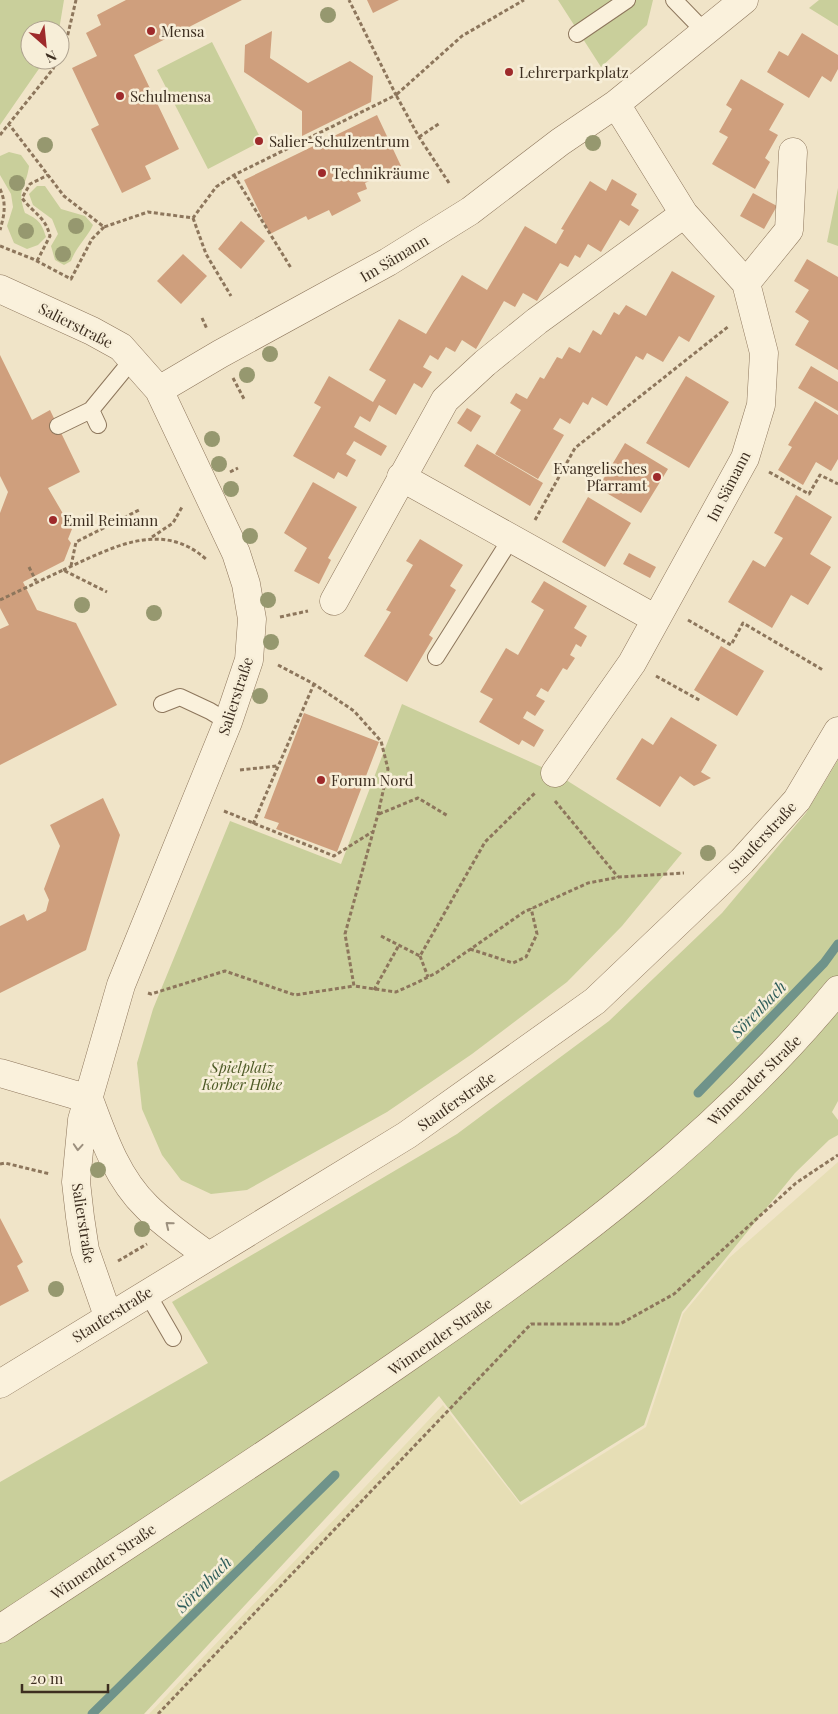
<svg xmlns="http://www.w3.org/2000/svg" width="838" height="1714" viewBox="0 0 838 1714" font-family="'Playfair Display',serif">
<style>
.farmland{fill:#e6deb5}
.green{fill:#c9cf9b}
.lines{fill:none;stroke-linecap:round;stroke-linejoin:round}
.stream{stroke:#6f938a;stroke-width:9}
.building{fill:#cf9f7d}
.service-casing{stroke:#8d765c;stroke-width:18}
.minor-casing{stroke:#8d765c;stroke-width:29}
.tertiary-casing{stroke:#8d765c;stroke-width:29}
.path{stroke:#8d765c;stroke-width:3;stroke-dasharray:4 2.5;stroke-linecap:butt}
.service{stroke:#faf1dc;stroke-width:16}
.minor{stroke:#faf1dc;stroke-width:28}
.tertiary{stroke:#faf1dc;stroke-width:28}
.tree{fill:#96986f}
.oneway{stroke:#9c907e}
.poi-dot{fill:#9e2a2b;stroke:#f7eed8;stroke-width:2}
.labels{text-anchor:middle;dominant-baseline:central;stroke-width:5;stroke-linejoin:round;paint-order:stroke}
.poi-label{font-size:15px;fill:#3d2e20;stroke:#f7eed8;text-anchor:start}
.street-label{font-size:15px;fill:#3d2e20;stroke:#f7eed8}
.park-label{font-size:15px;font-style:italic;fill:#4d5a26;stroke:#f7eed8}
.water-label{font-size:16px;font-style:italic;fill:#2f5d5a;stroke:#f7eed8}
</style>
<rect width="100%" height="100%" fill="#f0e4c8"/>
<!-- farmland -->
<path class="farmland" d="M838,1162V1714H149L443,1405L521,1505L646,1427L683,1314L729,1258Z"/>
<!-- green -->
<path class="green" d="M0,0H64L59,30H30V60H45L0,125Z
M558,0H653L647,25L601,67Z
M819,0H838V26L809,8Z
M212,42L262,141L208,169L157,70Z
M9,152L21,155L29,166C26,189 16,188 25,213C38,219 42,223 46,237L38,245L27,249L14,243L7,226L13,207L11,194L0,175V156Z
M37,186H45L61,209L85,216L93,225C87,238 76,247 71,261L64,265L55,260L51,246L58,234L52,219L33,205L29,194Z
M838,188V246L827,242Z
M402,704L555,773L682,853L622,926L567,982L472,1054L387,1112L247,1190L211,1194L181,1180L162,1155L142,1109L137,1063L153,1009L230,821L341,864Z
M838,760V1101L832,1112L838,1120V1135L829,1140L795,1173L682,1312L644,1425L520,1502L439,1396L144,1714H0V1482L208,1363L172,1302L457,1134L609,1021L722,913L806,813Z"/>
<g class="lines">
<!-- stream -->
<path class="stream" d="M698,1093L824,963L838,944
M92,1714L335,1475"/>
</g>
<!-- building -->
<path class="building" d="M126,0H242L134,55L179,149L145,166L151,179L122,193L91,129L99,125L72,68L97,56L86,33L101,25L97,15Z
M367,0H399L373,13Z
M272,31L270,58L308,83L350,61L373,76L371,102L302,136V111L244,72L245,45Z
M802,33L838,55V69L831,82L822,76L809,98L767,72L779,51L788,56Z
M741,79L784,104L769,130L778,135L765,158L770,162L755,189L712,164L728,137L719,132L732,109L726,105Z
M377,115L401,166L365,183L367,189L357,193L361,201L332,216L329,210L308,220L306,216L270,234L244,180Z
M612,179L637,194L631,205L639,210L629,226L620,220L601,252L588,244L580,258L575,255L568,267L560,263L537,301L523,293L515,307L504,301L476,349L462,340L455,352L446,347L438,360L430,355L423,367L432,372L422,388L414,383L396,415L379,405L370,422L360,416L354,427L387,446L381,456L354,441L346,454L356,460L347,477L338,472L334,479L293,456L321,407L314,403L329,376L373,402L386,380L369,370L399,319L426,334L462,275L487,290L525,226L556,244L564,230L561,229L590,181L606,191Z
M753,193L777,206L764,229L740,216Z
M241,221L265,241L241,269L218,249Z
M183,254L207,276L181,304L157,281Z
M807,259L838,277V370L795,345L809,321L795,312L809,290L794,281Z
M672,271L715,296L689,342L679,336L663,362L647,353L643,360L636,356L607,406L592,397L588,405L583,402L570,424L560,418L553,429L564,435L538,479L495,454L521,410L510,403L516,393L527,399L540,377L544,379L557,357L562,359L569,347L580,353L593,330L601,335L614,312L619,315L626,305L646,316Z
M0,355L32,420L50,410L80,472L48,488L72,529L68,539L71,543L64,561L23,582L37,610L76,623L117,705L0,765V629L9,625L0,608V513L8,492L0,476Z
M811,366L838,382V411L798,388Z
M686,376L729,402L689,468L646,443Z
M815,401L838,415V459L831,471L816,462L803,485L778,470L792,447L788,445Z
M467,408L481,416L471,432L457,423Z
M625,443L668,469L641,513L598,488Z
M477,444L543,483L530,506L464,466Z
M313,482L357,507L328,558L331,560L319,584L294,571L307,548L284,533Z
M796,495L832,517L810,554L831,567L808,605L791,595L772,628L728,602L753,560L765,567L783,538L774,533Z
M588,497L631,523L605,567L562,542Z
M420,539L463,565L450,586L456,590L429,635L433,638L407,682L364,656L391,612L386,610L413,565L406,561Z
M629,553L656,567L650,578L623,564Z
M544,581L587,606L574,628L587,636L581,647L576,644L570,655L575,658L567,670L563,668L548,692L541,688L536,696L545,701L535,716L527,711L523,718L544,730L534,747L522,740L519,745L479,722L493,699L480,692L506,648L518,655L544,610L531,602Z
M721,646L764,671L737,716L694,690Z
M304,713L379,742L337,852L276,829L279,823L264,818Z
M671,717L717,745L701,772L711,778L694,786L680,776L660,807L616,779L642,738L653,745Z
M103,798L120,835L86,950L0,993V926L24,914L27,921L46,911L49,900L44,889L60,846L50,825Z
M0,1218L23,1262L17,1266L29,1291L0,1306Z"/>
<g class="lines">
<defs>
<path id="service" d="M674,0L706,33
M577,34L627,0
M98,425L91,410L132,360
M58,426L91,410
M436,657L512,537
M162,704L180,697L210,711L228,722
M147,1293L173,1338"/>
<path id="minor" d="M746,283L789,230L793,152
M0,289L92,331L121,347L159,390L236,553L246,584L252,619L249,660L228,722L121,985L82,1120L76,1182L80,1217L85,1250L108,1316
M159,390L220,354L388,262L470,211L560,142L616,104L744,0
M401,477L656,619
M334,601L445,400L485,363L537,321L684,214
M555,773L632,663L745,458L761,405L764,353L746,283L684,214L616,104
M0,1073L89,1099
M89,1099C103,1137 117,1178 147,1207C165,1225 187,1240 207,1255
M0,1384L407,1135L595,1001L742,861L797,800L838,731"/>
<path id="tertiary" d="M0,1629C136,1539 273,1451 407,1358C563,1251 717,1137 838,990"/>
</defs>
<!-- service casing -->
<use href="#service" class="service-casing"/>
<!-- minor casing -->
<use href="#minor" class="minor-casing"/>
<!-- tertiary casing -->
<use href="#tertiary" class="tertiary-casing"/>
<!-- path -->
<path class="path" d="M60,53L67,38L76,0
M8,123L64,196L104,227L148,212L193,218L216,187L234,175L396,95L349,0
M0,135L53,69L57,60
M419,137L440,123
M234,175L291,268
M449,183L419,137L396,95L462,36L524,0
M0,189C7,204 4,216 0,230
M193,218L206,254L231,296
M0,246L33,259L71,279L92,239L104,227
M37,261L50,236C45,216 34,214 22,198L30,184L48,175
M202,318L207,329
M233,378L244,399
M230,472L238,468
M769,472L809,494L820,475L838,484
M535,520L575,448L729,326
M152,537L173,523L182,507
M71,566L76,542L139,510
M29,567L36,581
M63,570C110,549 161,518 207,560
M0,600L63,570L107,592
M280,617L308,611
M688,620L731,645L743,623L823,670
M278,665L314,684L354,711L381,741L388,769L378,814L345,934L354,986L396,992L416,983L436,973L524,912L588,883L619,877L684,873
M656,676L701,701
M240,770L277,766
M555,801L618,877
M224,811L334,856L372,832
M379,814L418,798L448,816
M253,824L314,684
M381,936L420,956L485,842L535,793
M470,949L513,963L526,957L537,934L531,908
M420,956L428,977
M374,990L399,945
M148,993L151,994L225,971L295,995L354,986
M0,1164L5,1163L50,1174
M118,1261L147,1244
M158,1714L531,1324H620L674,1294L796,1183L838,1155"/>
<!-- service -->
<use href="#service" class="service"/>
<!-- minor -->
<use href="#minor" class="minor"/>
<!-- tertiary -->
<use href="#tertiary" class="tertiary"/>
</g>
<!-- trees -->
<g class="tree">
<circle cx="328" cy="15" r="8"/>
<circle cx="593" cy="143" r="8"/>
<circle cx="45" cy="145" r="8"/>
<circle cx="17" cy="183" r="8"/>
<circle cx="76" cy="226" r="8"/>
<circle cx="26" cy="231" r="8"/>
<circle cx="63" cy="254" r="8"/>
<circle cx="270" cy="354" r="8"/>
<circle cx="247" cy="375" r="8"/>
<circle cx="212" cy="439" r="8"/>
<circle cx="219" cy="464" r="8"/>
<circle cx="231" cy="489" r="8"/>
<circle cx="250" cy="536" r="8"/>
<circle cx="268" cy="600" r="8"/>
<circle cx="82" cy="605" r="8"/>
<circle cx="154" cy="613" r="8"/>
<circle cx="271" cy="642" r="8"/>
<circle cx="260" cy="696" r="8"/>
<circle cx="708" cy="853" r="8"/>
<circle cx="98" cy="1170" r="8"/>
<circle cx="142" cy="1229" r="8"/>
<circle cx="56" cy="1289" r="8"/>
</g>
<!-- one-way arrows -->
<defs><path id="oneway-chevron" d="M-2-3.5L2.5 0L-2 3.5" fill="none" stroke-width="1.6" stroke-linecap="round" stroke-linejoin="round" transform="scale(1.25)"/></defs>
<g class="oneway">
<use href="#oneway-chevron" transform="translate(78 1147) rotate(94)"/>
<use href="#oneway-chevron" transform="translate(169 1225) rotate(-141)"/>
</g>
<!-- markers -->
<g class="poi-dot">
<circle cx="151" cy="31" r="5"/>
<circle cx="509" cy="72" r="5"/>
<circle cx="120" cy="96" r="5"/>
<circle cx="259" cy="141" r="5"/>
<circle cx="322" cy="173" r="5"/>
<circle cx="657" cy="477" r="5"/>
<circle cx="53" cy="520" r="5"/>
<circle cx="321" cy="780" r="5"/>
</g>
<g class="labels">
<!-- poi labels -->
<g class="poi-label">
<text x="161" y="31">Mensa</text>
<text x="519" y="72">Lehrerparkplatz</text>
<text x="130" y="96">Schulmensa</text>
<text x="269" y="141">Salier-Schulzentrum</text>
<text x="332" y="173">Technikräume</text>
<text x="647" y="468" text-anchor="end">Evangelisches<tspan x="647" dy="17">Pfarramt</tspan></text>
<text x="63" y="520">Emil Reimann</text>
<text x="331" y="780">Forum Nord</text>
</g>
<!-- street labels -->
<g class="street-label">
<text transform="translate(394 258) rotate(-31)">Im Sämann</text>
<text transform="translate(76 325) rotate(27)">Salierstraße</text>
<text transform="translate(728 486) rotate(-63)">Im Sämann</text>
<text transform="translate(235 696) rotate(-72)">Salierstraße</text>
<text transform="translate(762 837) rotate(-47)">Stauferstraße</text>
<text transform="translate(754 1080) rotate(-44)">Winnender Straße</text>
<text transform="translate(456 1101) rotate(-35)">Stauferstraße</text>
<text transform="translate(84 1223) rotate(81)">Salierstraße</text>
<text transform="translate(112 1314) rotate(-32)">Stauferstraße</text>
<text transform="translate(440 1336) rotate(-35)">Winnender Straße</text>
<text transform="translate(103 1561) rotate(-34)">Winnender Straße</text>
</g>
<!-- park labels -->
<g class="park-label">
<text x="242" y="1067">Spielplatz<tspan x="242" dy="17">Korber Höhe</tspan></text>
</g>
<!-- water labels -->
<g class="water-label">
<text transform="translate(758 1009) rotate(-46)">Sörenbach</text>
<text transform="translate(203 1584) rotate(-45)">Sörenbach</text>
</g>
</g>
<!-- north arrow -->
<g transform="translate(45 45) rotate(153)"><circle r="24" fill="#f7eed8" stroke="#ada18e"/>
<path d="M0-4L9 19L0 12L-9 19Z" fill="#9e2a2b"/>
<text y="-8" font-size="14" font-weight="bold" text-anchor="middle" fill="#3d2e20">N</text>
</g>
<!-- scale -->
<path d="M22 1684v8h86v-8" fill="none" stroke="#3d2e20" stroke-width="2.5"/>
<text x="30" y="1684" font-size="15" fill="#3d2e20" stroke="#f7eed8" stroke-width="4" paint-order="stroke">20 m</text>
</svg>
